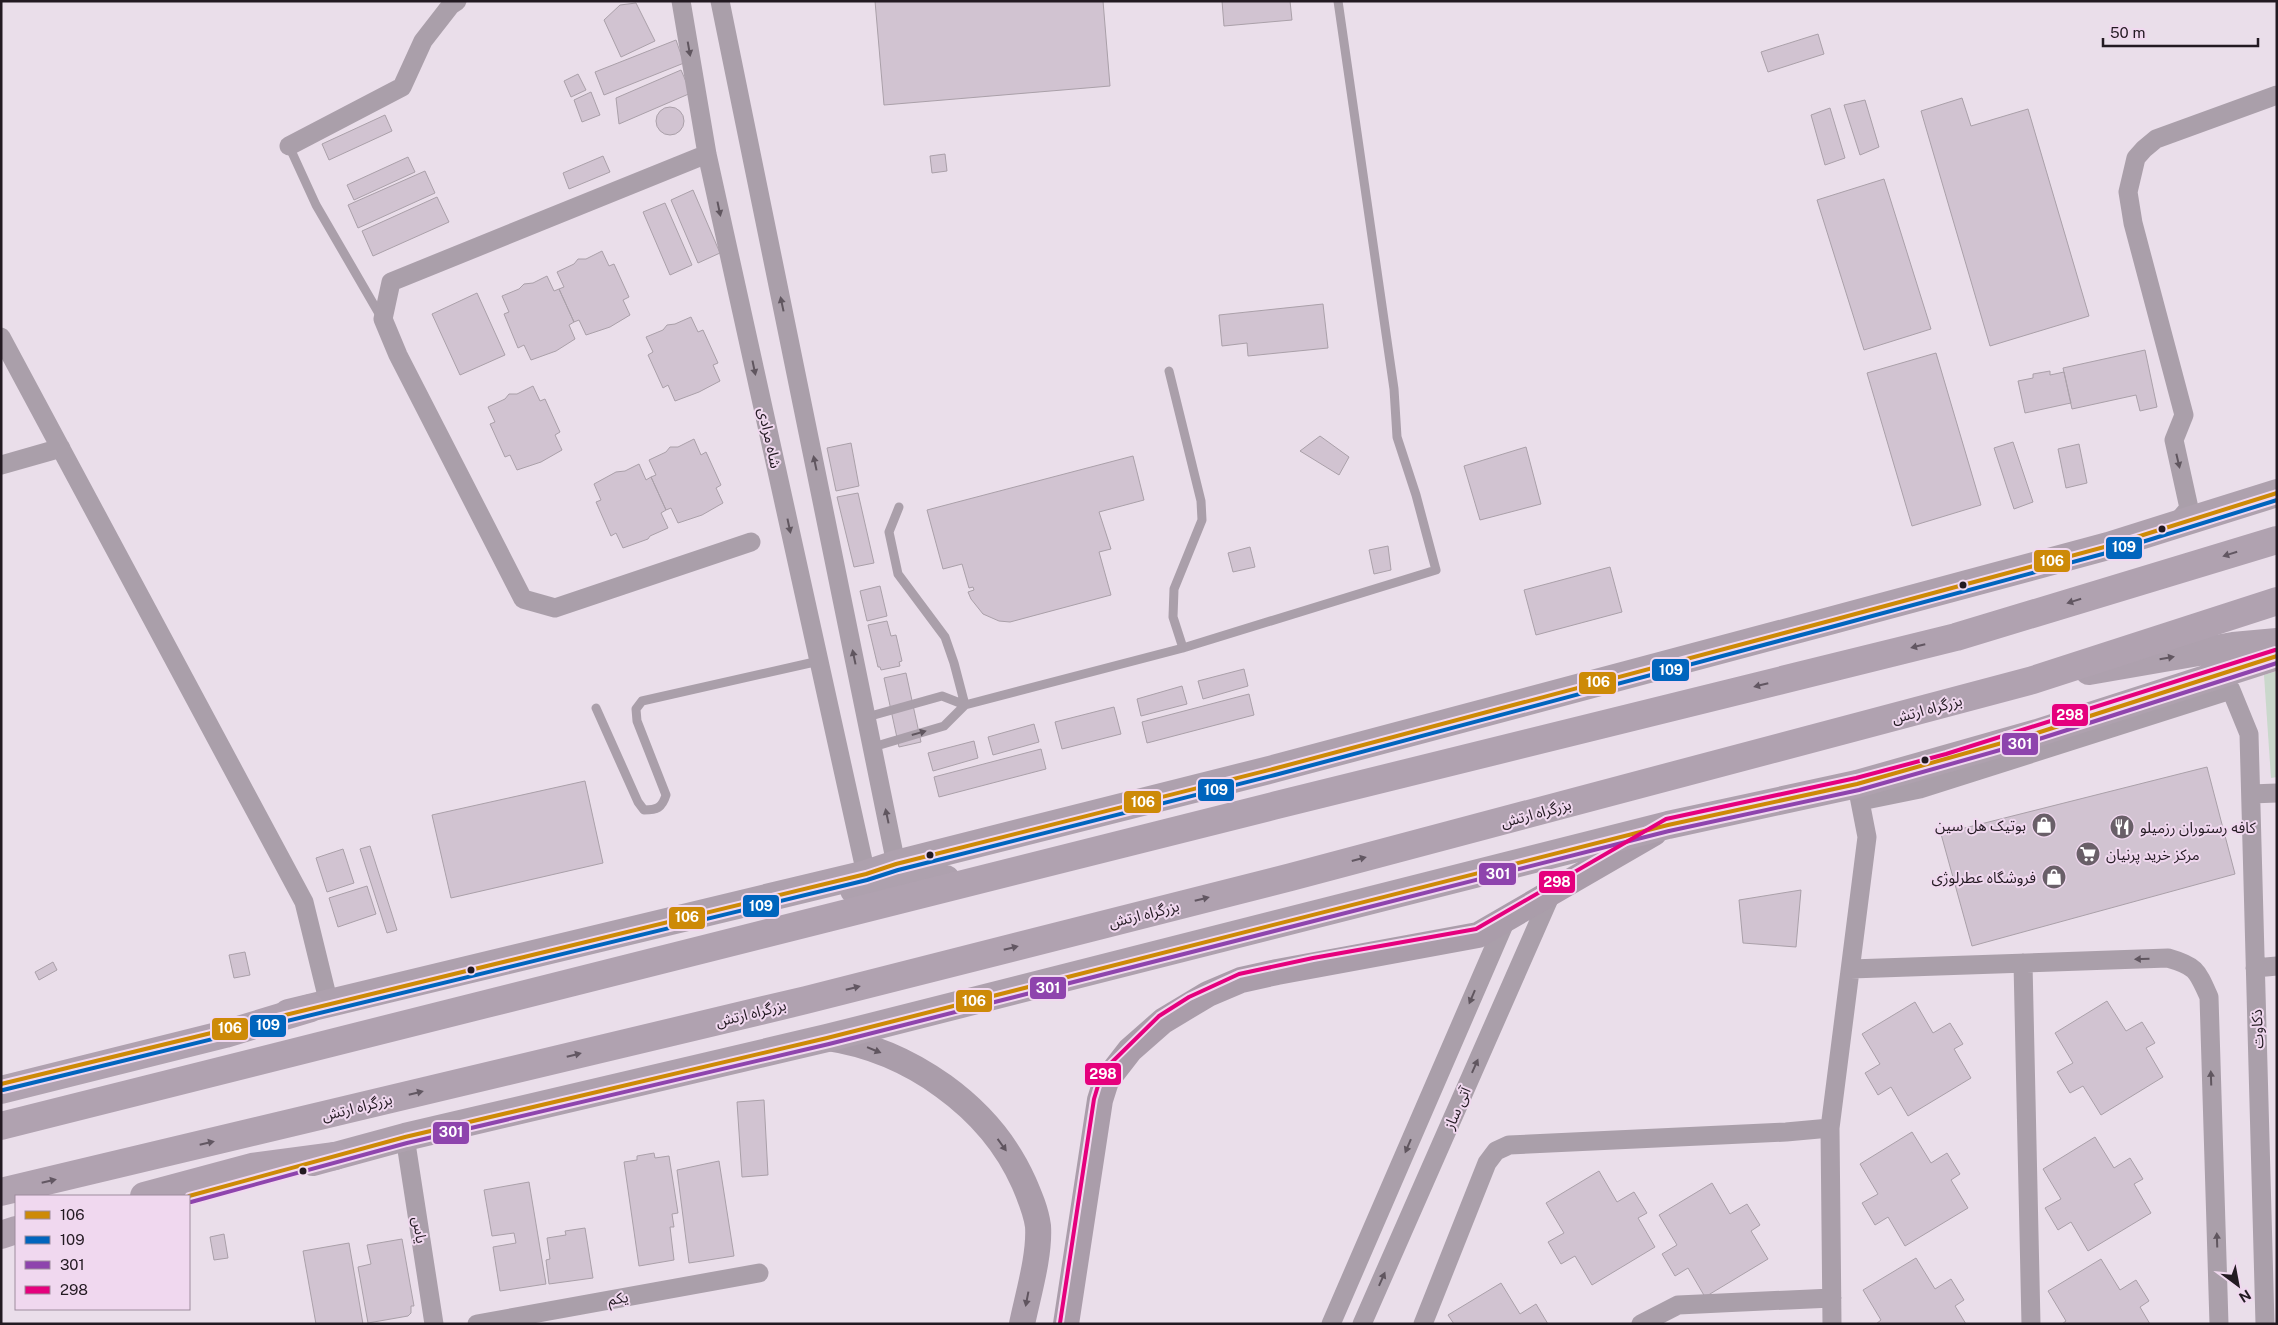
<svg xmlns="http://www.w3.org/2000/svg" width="2278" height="1325" viewBox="0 0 2278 1325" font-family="'Public Sans','Noto Sans Arabic',sans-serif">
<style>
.green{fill:#cad8cc}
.building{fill:#d1c3d1;stroke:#aaa0a9}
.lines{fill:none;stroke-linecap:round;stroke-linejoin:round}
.service{stroke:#aa9faa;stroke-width:9}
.minor{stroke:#aa9faa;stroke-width:19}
.secondary{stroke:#aa9daa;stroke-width:26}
.primary{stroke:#aea1ae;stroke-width:28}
.trunk{stroke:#b0a2b0;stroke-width:28}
.bus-1-casing{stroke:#f0d8ef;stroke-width:8}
.bus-2-casing{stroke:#f0d8ef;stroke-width:8}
.bus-3-casing{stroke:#f0d8ef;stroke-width:8}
.bus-4-casing{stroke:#f0d8ef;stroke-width:8}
.bus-1{stroke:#cd8a07;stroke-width:4}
.bus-2{stroke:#0065bd;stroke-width:4}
.bus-3{stroke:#8e44ad;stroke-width:4}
.bus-4{stroke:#e5007d;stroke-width:4}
.oneway{fill:#60565f}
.oneway2{fill:#625762}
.oneway3{fill:#625761}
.oneway4{fill:#60555f}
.bus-dot{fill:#231a22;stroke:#f0d8ef;stroke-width:2}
.labels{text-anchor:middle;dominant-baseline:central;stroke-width:4;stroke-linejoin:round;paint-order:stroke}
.street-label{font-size:15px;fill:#231a22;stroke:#f0d8ef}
.poi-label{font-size:15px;fill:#231a22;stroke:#f0d8ef;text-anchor:end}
.line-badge{stroke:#f0d8ef;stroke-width:2}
.badge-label{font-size:14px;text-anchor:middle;font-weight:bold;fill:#fff}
</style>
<rect width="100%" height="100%" fill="#eadeea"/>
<!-- green -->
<path class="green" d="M2277,671V777L2271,778L2264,675Z"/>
<!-- building -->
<path class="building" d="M875,1H1103L1110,86L884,105Z
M1222,1H1290L1292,20L1224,26Z
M636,3L655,41L621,57L604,20L620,5Z
M1818,34L1824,54L1768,72L1761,52Z
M676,40L684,63L604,95L595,72Z
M681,70L691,93L619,124L616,98Z
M578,74L586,90L571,97L564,81Z
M591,92L600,115L582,122L574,100Z
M1962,98L1971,126L2028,109L2089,316L1990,346L1921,111Z
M1865,100L1879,147L1860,155L1844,105Z
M656 121a14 14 0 1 1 28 0a14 14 0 1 1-28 0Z
M1830,108L1845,158L1825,165L1811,115Z
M385,115L392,131L329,160L322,144Z
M945,154L947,171L932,173L930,156Z
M603,156L610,172L569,189L563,173Z
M408,157L415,172L354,200L347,185Z
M425,171L435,193L358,228L348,205Z
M1884,179L1931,329L1864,350L1817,200Z
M693,190L720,253L698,263L671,200Z
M437,197L449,222L373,256L362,231Z
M665,203L692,265L670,275L643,212Z
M602,251L609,266L614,264L629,297L623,300L630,315L610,327L586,335L579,320L574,322L559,289L564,287L557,272L574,264L578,259H586Z
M547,276L554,291L559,289L574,322L569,325L575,339L556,351L531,360L524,345L518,348L504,314L509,312L502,296L519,289L524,284L533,283Z
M477,293L505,355L460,375L432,314Z
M1323,304L1328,348L1248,356L1247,343L1222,346L1219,315Z
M691,317L698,332L703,330L718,363L713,365L720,381L699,392L675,401L668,385L663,388L648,355L653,352L646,337L663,330L667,325L675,324Z
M2145,350L2157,407L2140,411L2136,395L2072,409L2063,368Z
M1936,353L1981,505L1912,526L1867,373Z
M2050,371V375L2064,372L2071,403L2025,413L2018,381L2033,378V374Z
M533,386L540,401L545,399L560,432L555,435L562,450L541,462L517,470L510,455L505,457L490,424L495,422L488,407L505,399L509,394H517Z
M1320,436L1349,457L1339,475L1300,451Z
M694,439L701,455L706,452L721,485L716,488L723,503L702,515L678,523L671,508L666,510L651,477L656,475L649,460L666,452L670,447H678Z
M2013,442L2033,502L2014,509L1994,448Z
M851,443L859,486L836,491L827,448Z
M2079,444L2087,483L2066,488L2058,449Z
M1526,447L1541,504L1480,520L1464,466Z
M1133,456L1144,500L1099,512L1111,549L1099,552L1111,595L1010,622L999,621L983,614L971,599L968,592L974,590L973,587L969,588L962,564L943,569L927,510Z
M639,464L646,480L651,477L666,510L661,513L668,528L650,536L648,539L623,548L616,533L611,536L596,502L601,500L594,484L616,472L625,471Z
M858,493L874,563L854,567L837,497Z
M1388,546L1391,570L1374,574L1369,550Z
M1250,547L1255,567L1233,572L1228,553Z
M1610,567L1622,612L1536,635L1524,590Z
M880,586L887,616L867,621L860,591Z
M887,621L891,636L896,635L902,661L899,662L900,666L881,670L880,667H878L868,625Z
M1244,669L1248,686L1203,699L1198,681Z
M906,673L921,742L899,747L884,678Z
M1182,686L1187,704L1141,716L1137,699Z
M1249,694L1254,715L1147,743L1142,722Z
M1114,707L1121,734L1062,749L1055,722Z
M1034,724L1039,742L993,755L988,737Z
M974,741L978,758L933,771L928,753Z
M1041,749L1046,769L939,797L934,777Z
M2207,767L2235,874L1972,946L1941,834Z
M585,781L603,863L451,898L432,815Z
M370,846L397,930L387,933L360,849Z
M343,849L354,883L327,892L316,858Z
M367,886L376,914L338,927L329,898Z
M1801,890L1796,947L1743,943L1739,900Z
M245,952L250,975L234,978L229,955Z
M53,962L57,970L39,980L35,972Z
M2107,1001L2126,1031L2142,1022L2155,1043L2146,1048L2163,1077L2101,1115L2083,1086L2070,1093L2057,1072L2073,1063L2055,1033Z
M1915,1002L1933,1033L1950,1023L1963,1044L1954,1049L1971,1078L1908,1116L1891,1087L1878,1095L1865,1073L1880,1064L1862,1034Z
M764,1100L768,1175L742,1177L737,1102Z
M1912,1132L1931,1163L1947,1153L1960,1174L1951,1180L1968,1208L1905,1246L1888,1217L1875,1225L1862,1203L1878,1194L1860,1164Z
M2095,1137L2114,1168L2130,1158L2143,1179L2134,1184L2151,1213L2088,1251L2071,1222L2058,1230L2045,1208L2061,1199L2043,1169Z
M654,1153L655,1158L669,1156L678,1213L672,1214L674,1227H670L674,1260L639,1266L624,1162L637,1160V1156Z
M719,1161L734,1256L689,1263L677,1170Z
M1599,1171L1617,1202L1634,1192L1647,1213L1638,1218L1655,1247L1592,1285L1575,1256L1561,1264L1548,1242L1564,1233L1546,1203Z
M529,1182L546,1284L500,1291L493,1247L516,1243L514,1233L492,1236L484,1190Z
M1712,1183L1730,1214L1747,1204L1760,1225L1751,1231L1768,1259L1705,1297L1688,1268L1675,1276L1662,1254L1677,1245L1659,1215Z
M585,1228L593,1278L549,1284L546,1260L550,1259L547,1238L566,1235L565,1231Z
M224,1234L228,1258L214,1260L210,1237Z
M402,1239L414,1306H411V1313L408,1316L368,1323L358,1267L371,1264L367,1245Z
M349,1243L363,1324H316L303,1251Z
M1916,1258L1935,1289L1951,1279L1964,1300L1955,1306L1966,1324H1876L1881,1320L1863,1290Z
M2101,1259L2120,1290L2136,1280L2149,1301L2140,1307L2150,1324H2062L2066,1321L2048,1291Z
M1501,1283L1520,1314L1536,1304L1548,1324H1454L1448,1315Z"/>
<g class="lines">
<!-- service -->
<path class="service" d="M289,146L316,205L381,317
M1169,371L1201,501L1202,520L1174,589L1173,617L1183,648
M899,507L889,532L898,574L945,637L954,663L965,705
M596,708L638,802L644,810C657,810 662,808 666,795L637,721L636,709L642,701L819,661
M867,717L942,696L965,705
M873,747L944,726L965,705L1183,648L1436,570L1416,495L1397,437L1394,389L1338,1"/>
<!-- minor -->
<path class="minor" d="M681,1L707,154L866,874
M720,1L896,864
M289,146L402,87L423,41L451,5L457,1
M707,154L391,282L383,319L398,355L523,599L555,608L751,542
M1,337L304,902L329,1004
M1,465L61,448
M2174,526L2189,508L2174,440L2184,415L2133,223L2128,192L2136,158L2144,149L2156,139L2277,95
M2251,794L2277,793
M1861,801L1920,789L2231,690L2249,734L2265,1324
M2023,963L2031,1324
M2255,968L2277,966
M1851,969L2168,958C2196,966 2197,970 2209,997L2219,1324
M405,1137L434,1324
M477,1324L759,1273
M1331,1324L1506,920
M1362,1324L1552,892
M1423,1324L1487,1163L1496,1151L1509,1145L1786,1132L1830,1128
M1641,1324L1678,1305L1832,1298
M1832,1324L1830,1128L1867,837L1858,791"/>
<!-- secondary -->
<path class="secondary" d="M827,1038C909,1050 990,1106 1024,1183C1030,1197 1036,1211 1038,1226C1040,1255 1028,1295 1022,1324
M1066,1324L1100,1100L1106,1081L1130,1050L1163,1021L1208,994L1241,980L1277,972L1478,935L1654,833"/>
<!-- primary -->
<path class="primary" d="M2089,671L2233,646L2277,642
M854,890L946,879
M288,1013L866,874L896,864L1273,769L1833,620L2108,546L2277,493
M313,1162L405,1137L827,1038L1668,825L1857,784L2037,733L2277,656"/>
<!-- trunk -->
<path class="trunk" d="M1,1090L225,1034L311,1008
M1,1126L1273,806L1956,637L2277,540
M1,1192L806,1000L1291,877L2033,680L2277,601
M144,1196L252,1167L335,1156
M1,1235L16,1230"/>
<defs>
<path id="bus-1" d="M1,1084L866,874L896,864L1273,769L1833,620L2108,546L2277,493
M189,1196L405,1137L827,1038L1668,825L1857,784L2037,733L2277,656"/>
<path id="bus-2" d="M3,1090L867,880L898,870L1275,775L1835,626L2110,552L2277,500"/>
<path id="bus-3" d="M191,1202L407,1143L829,1044L1669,831L1859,790L2039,739L2277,663"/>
<path id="bus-4" d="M1060,1323L1094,1099L1100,1079L1111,1063L1159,1016L1189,997L1239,974L1313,958L1476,929L1666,819L1856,778L1946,754L2275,650"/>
</defs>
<!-- bus-1 casing -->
<use href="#bus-1" class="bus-1-casing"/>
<!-- bus-2 casing -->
<use href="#bus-2" class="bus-2-casing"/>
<!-- bus-3 casing -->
<use href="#bus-3" class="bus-3-casing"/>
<!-- bus-4 casing -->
<use href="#bus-4" class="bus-4-casing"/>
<!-- bus-1 -->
<use href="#bus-1" class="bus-1"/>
<!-- bus-2 -->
<use href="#bus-2" class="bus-2"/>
<!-- bus-3 -->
<use href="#bus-3" class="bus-3"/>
<!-- bus-4 -->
<use href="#bus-4" class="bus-4"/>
</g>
<!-- one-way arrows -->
<defs><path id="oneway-solid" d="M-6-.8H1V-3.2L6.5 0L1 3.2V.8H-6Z" transform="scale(1.25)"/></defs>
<g class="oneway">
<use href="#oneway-solid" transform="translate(689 49) rotate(80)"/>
<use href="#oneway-solid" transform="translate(719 209) rotate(78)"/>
<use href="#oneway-solid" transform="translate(782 304) rotate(-102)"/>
<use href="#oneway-solid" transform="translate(754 368) rotate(78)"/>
<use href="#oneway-solid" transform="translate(2178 461) rotate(77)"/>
<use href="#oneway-solid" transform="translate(815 463) rotate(-102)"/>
<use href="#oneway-solid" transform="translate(789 526) rotate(78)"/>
<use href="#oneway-solid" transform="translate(854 657) rotate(-102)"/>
<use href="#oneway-solid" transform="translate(919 733) rotate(-16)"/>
<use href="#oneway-solid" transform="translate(887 816) rotate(-102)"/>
<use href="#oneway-solid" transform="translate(2142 959) rotate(178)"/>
<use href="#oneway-solid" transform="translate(1472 997) rotate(113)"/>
<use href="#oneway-solid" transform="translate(1475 1066) rotate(-66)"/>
<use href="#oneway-solid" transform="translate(2211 1078) rotate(-92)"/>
<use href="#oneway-solid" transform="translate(1408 1146) rotate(113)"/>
<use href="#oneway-solid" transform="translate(2217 1240) rotate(-92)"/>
<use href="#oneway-solid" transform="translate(1382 1279) rotate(-66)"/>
</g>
<g class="oneway2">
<use href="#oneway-solid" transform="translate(2230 554) rotate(163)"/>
<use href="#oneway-solid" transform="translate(2074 601) rotate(163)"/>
<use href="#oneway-solid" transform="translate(1918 646) rotate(166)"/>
<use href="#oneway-solid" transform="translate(1761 685) rotate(166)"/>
<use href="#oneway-solid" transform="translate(1359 859) rotate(-15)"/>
<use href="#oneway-solid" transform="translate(1202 899) rotate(-14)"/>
<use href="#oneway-solid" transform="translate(1011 948) rotate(-14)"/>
<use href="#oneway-solid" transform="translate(853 988) rotate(-14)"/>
<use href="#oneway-solid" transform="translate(574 1055) rotate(-14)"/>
<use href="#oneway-solid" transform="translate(416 1093) rotate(-14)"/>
<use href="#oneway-solid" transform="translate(207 1143) rotate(-13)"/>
<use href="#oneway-solid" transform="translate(49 1181) rotate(-13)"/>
</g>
<use class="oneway3" href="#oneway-solid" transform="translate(2167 658) rotate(-10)"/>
<g class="oneway4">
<use href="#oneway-solid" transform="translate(874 1050) rotate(22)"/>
<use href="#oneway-solid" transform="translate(1002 1145) rotate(54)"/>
<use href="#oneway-solid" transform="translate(1027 1299) rotate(101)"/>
</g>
<!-- icons -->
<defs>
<symbol id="shop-disc" viewBox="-11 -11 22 22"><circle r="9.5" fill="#695f68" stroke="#f0d8ef"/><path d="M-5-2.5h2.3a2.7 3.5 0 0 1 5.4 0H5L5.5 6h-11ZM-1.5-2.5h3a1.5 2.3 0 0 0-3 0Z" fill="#fff"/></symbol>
<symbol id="restaurant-disc" viewBox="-11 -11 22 22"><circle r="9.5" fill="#695f68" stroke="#f0d8ef"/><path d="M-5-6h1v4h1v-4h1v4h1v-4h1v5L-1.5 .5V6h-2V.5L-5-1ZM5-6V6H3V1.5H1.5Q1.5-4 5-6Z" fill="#fff"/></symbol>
<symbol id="supermarket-disc" viewBox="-11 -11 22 22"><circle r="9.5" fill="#695f68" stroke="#f0d8ef"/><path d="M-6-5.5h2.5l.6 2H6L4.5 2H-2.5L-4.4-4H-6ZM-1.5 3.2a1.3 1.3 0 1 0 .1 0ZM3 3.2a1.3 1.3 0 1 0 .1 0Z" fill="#fff"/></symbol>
</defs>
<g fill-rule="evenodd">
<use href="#shop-disc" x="2030" y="811" width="28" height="28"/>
<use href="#restaurant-disc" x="2108" y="813" width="28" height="28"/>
<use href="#supermarket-disc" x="2074" y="840" width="28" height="28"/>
<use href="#shop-disc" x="2040" y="863" width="28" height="28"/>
</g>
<!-- markers -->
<g class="bus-dot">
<circle cx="2162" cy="529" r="4.5"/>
<circle cx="1963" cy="585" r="4.5"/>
<circle cx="1925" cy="760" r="4.5"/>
<circle cx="930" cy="855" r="4.5"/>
<circle cx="471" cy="970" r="4.5"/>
<circle cx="303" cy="1171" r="4.5"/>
</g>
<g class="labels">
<!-- street labels -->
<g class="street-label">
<text transform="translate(770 438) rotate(78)">شاه مرادی</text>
<text transform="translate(1927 709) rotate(-15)">بزرگراه ارتش</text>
<text transform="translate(1536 813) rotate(-15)">بزرگراه ارتش</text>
<text transform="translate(1144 914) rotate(-14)">بزرگراه ارتش</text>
<text transform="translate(751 1013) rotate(-14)">بزرگراه ارتش</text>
<text transform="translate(2257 1029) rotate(-92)">ذکاوت</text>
<text transform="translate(357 1107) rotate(-14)">بزرگراه ارتش</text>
<text transform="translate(1457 1108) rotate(-66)">آتی ساز</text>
<text transform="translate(420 1230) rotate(81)">یاس</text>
<text transform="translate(618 1298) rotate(-10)">یکم</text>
</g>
<!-- poi labels -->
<g class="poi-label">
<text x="2026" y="825">بوتیک هل سین</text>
<text x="2140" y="827" text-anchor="start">کافه رستوران رزمیلو</text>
<text x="2106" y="854" text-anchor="start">مرکز خرید پرنیان</text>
<text x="2036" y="877">فروشگاه عطرلوژی</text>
</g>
</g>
<g class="line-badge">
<rect x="2105" y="536" width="38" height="24" rx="5" fill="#0065bd"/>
<rect x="2033" y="549" width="38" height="24" rx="5" fill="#cd8a07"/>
<rect x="1651" y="658" width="39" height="24" rx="5" fill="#0065bd"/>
<rect x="1578" y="671" width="39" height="24" rx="5" fill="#cd8a07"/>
<rect x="2051" y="703" width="38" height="24" rx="5" fill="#e5007d"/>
<rect x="2001" y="732" width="38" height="24" rx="5" fill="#8e44ad"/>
<rect x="1197" y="778" width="38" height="24" rx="5" fill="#0065bd"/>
<rect x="1123" y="790" width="39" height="24" rx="5" fill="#cd8a07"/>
<rect x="1478" y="862" width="39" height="24" rx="5" fill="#8e44ad"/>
<rect x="1538" y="870" width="38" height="24" rx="5" fill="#e5007d"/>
<rect x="742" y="894" width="38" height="24" rx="5" fill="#0065bd"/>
<rect x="668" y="906" width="38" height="24" rx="5" fill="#cd8a07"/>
<rect x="1029" y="976" width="38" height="24" rx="5" fill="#8e44ad"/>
<rect x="955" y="989" width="38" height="24" rx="5" fill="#cd8a07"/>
<rect x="249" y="1014" width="38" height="24" rx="5" fill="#0065bd"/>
<rect x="211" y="1017" width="38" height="24" rx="5" fill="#cd8a07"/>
<rect x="1084" y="1062" width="38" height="24" rx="5" fill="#e5007d"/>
<rect x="432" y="1121" width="38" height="24" rx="5" fill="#8e44ad"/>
</g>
<g class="badge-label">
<text x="2124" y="552">109</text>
<text x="2052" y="566">106</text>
<text x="1671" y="675">109</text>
<text x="1598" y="687">106</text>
<text x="2070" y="720">298</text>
<text x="2020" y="749">301</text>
<text x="1216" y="795">109</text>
<text x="1143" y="807">106</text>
<text x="1498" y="879">301</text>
<text x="1557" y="887">298</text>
<text x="761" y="911">109</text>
<text x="687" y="922">106</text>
<text x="1048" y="993">301</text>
<text x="974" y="1006">106</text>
<text x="268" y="1030">109</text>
<text x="230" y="1033">106</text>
<text x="1103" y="1079">298</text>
<text x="451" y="1137">301</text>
</g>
<!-- border -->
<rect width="2278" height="1325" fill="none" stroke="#231a22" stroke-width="5"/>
<!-- legend -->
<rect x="15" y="1195" width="175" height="115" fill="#f0d8ef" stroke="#9e8c9d"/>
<rect x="25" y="1211" width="25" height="8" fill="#cd8a07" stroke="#9e8c9d"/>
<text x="60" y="1220" font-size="15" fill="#231a22">106</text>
<rect x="25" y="1236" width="25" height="8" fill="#0065bd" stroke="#9e8c9d"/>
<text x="60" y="1245" font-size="15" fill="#231a22">109</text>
<rect x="25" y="1261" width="25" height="8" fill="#8e44ad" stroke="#9e8c9d"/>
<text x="60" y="1270" font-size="15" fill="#231a22">301</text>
<rect x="25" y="1286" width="25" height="8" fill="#e5007d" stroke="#9e8c9d"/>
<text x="60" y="1295" font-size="15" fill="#231a22">298</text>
<!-- north arrow -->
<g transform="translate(2238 1285) rotate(148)" stroke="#f0d8ef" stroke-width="4" paint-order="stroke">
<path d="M0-4L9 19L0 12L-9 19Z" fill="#231a22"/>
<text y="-8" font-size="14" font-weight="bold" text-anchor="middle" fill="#231a22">N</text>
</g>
<!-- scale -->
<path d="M2103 38v8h155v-8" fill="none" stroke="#231a22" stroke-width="2.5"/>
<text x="2110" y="38" font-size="15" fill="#231a22" stroke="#f0d8ef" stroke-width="4" paint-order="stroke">50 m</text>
</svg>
